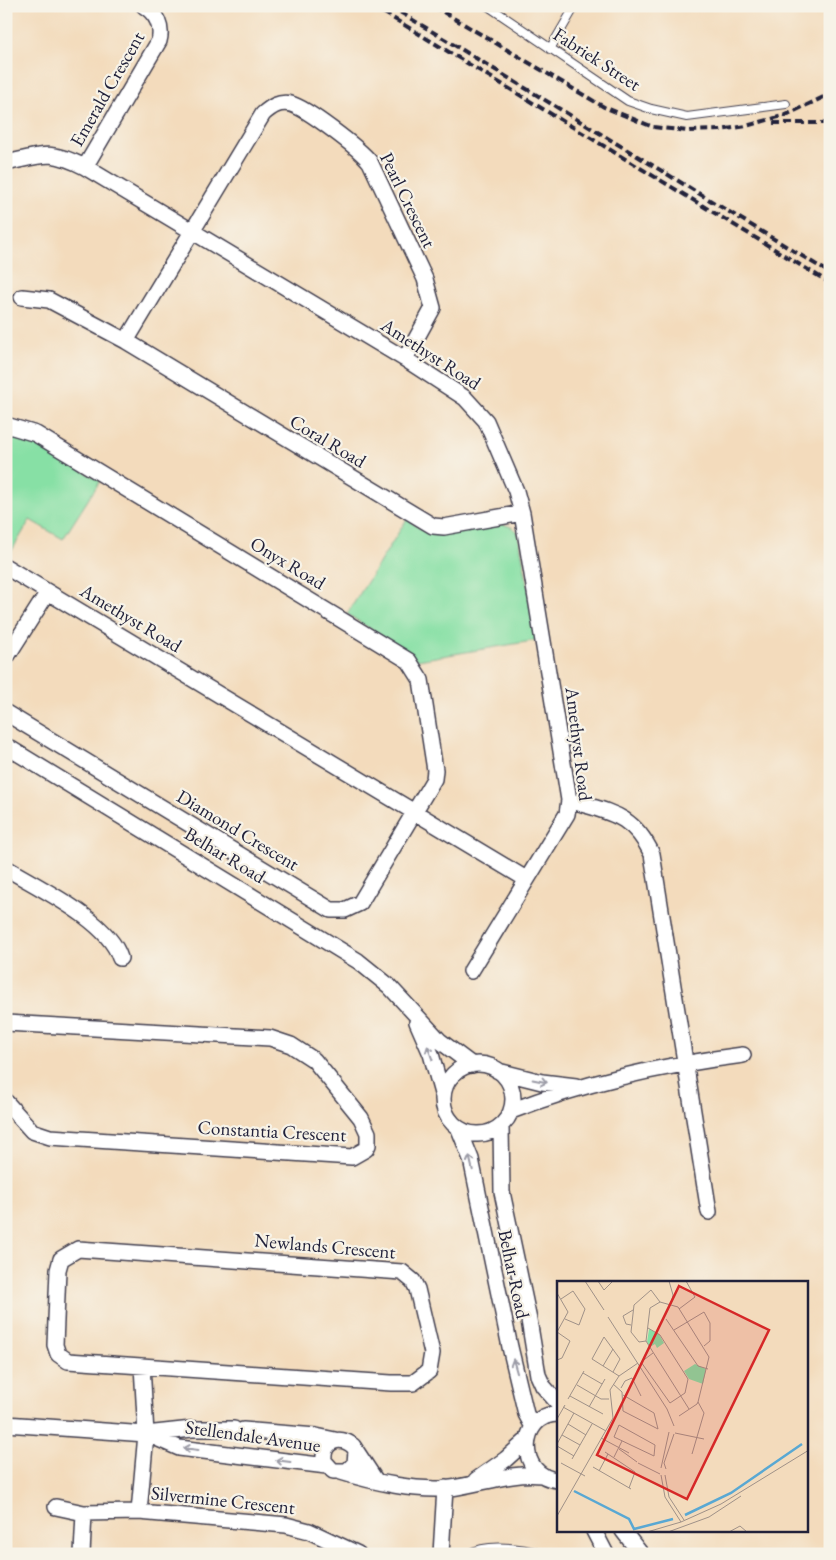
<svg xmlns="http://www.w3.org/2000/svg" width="836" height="1560" viewBox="0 0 836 1560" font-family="'EB Garamond',serif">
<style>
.green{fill:#87e0a5;stroke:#548170}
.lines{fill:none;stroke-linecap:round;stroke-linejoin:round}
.service-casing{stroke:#413e4e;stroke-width:10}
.minor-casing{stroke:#413e4e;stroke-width:18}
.service{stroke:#fff;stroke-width:8}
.minor{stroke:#fff;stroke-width:15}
.rail{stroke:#22223b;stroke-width:4;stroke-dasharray:8 4;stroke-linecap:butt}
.oneway{stroke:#9c9ca7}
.labels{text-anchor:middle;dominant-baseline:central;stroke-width:4.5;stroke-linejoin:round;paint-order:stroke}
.street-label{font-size:19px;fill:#22223b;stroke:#f7f3e8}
.inset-river{fill:none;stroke:#59a8d3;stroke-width:2.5}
.inset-road{fill:none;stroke:#9f9188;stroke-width:1}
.view{fill:#d62828;fill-opacity:0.15;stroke:#d62828;stroke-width:2.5}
.inset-edge{fill:none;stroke:#22223b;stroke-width:2.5}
</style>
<rect width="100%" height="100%" fill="#f7f3e8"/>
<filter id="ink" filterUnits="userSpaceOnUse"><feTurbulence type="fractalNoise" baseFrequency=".02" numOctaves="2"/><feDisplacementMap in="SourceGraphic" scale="10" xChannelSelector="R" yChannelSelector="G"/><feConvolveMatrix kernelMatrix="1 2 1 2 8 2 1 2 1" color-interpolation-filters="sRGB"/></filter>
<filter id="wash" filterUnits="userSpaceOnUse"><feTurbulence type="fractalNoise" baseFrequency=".0096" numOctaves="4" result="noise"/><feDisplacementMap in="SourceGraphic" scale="20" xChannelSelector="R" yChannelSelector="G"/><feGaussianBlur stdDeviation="1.12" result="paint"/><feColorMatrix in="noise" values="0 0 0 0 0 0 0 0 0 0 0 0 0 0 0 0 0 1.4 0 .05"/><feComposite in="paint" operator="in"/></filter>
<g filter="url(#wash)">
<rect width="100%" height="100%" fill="#f3dbbc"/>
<!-- green -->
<path class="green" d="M6,430L31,439L100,481L63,539L30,520L8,557Z
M407,519C413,523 420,529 427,531C452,537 498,511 518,532L538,640L418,660L347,614Z"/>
</g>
<g filter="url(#ink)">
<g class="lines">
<defs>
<path id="service" d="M488,6L628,101L651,109L687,117L786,104
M550,49L575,6
M469,1554C487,1543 523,1548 542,1554"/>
<path id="minor" d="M6,163C44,155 49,149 85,167L405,359L465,398L486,421L516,491L522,513L569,800L567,814L471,971
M85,167L159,41C163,27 156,13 144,6
M22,297L49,300L126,341L433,526L444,527L522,513
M126,341L263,114C271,107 279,101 291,104C306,108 359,148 370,162L425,279L433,308L405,359
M6,425L36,434L409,661L421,680L435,770L434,779L360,903L345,910H331L6,713
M6,567L526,879
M6,658L48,592
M6,746L358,961L389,986L440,1041L472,1065
M569,800C610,813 632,813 652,854L709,1212
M6,868C39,888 109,921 120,958
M417,1022L431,1054L443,1097
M6,1023L270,1038L291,1045L314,1060L361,1118L368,1133V1145L366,1149L352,1157L50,1137L32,1131L6,1102
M443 1099a35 35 0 1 1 70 0a35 35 0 1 1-70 0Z
M498,1071L542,1082L576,1086
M511,1111C585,1082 664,1065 743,1055
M501,1126L502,1192L529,1320L538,1375L543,1386L558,1403
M459,1129L471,1159L510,1347L526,1414L533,1427
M78,1249L402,1272L413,1281L417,1289L432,1353L429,1371L413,1383H391L68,1361L58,1354L55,1345L58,1270L61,1259Z
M558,1414C518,1414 516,1477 558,1480
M6,1424L146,1434L192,1429H234
M243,1430L316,1436L335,1440
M147,1434L179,1448L327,1466
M356,1451L355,1463L347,1471H333L324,1461C322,1442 339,1434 353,1446L376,1481
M341,1472C373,1482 418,1492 451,1488C482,1484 510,1472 542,1475
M476,1480L506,1459L527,1440
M56,1507L84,1513L139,1512L286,1525L309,1531L358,1554
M139,1512L146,1434L142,1366
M594,1531L606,1554
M623,1531L641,1554
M82,1554L84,1513
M441,1554L445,1488"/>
</defs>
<!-- service casing -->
<use href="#service" class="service-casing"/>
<!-- minor casing -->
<use href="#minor" class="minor-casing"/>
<!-- service -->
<use href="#service" class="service"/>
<!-- minor -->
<use href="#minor" class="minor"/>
<!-- rail -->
<path class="rail" d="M373,6L830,283
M390,6L830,273
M433,6L604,107L653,127L688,131L721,130L746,126L786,115L830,94
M773,123H830"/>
</g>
<!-- one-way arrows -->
<defs><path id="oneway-shaft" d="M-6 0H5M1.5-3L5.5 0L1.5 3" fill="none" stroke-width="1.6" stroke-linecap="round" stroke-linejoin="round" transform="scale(1.25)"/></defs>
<g class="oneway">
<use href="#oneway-shaft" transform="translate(430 1053) rotate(-110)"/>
<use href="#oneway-shaft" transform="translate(540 1081) rotate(11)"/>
<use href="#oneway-shaft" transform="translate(471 1163) rotate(-103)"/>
<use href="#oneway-shaft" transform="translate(515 1366) rotate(-106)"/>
<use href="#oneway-shaft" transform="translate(191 1449) rotate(-173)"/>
<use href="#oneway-shaft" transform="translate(283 1461) rotate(-173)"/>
</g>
</g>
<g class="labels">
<!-- street labels -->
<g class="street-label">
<text transform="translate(597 59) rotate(33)">Fabriek Street</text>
<text transform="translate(107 89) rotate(-60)">Emerald Crescent</text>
<text transform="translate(408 200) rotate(64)">Pearl Crescent</text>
<text transform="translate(431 354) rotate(33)">Amethyst Road</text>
<text transform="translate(328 441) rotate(31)">Coral Road</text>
<text transform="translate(288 563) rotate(31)">Onyx Road</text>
<text transform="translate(131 618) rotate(31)">Amethyst Road</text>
<text transform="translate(579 744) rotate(83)">Amethyst Road</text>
<text transform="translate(238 830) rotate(31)">Diamond Crescent</text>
<text transform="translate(225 855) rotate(31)">Belhar Road</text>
<text transform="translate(272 1131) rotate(3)">Constantia Crescent</text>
<text transform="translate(325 1246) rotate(5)">Newlands Crescent</text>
<text transform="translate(514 1274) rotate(78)">Belhar Road</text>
<text transform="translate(253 1436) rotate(8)">Stellendale Avenue</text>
<text transform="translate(223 1500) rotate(6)">Silvermine Crescent</text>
</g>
</g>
<!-- overview -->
<g transform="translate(557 1281)">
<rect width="251" height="251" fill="#f3dbbc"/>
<path d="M92,48L102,53L107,62L100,67L98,63L93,66L90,61ZM138,83L149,88L146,103L132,98L127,90Z" fill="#87e0a5"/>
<path class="inset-river" d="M17,210L72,238L77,248L116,238M128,234L174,212L245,163"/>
<path class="inset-road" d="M28,0L47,29M41,0L47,9L56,0M112,0L116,14L114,23M0,12L11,31L0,51M4,18L16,10L28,28L22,44L8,38M122,28L138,16L129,0M51,36L110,128L117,145M109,38L141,85L151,88M74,44L69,43L66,35L76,29M91,47L103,54L131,98L128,112L113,122L84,81L96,72M117,49L147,31L153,42V60L147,65M89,60L82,61L74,51L77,24L94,9L103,21M0,79L5,77L13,60L0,51M46,85L56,68M56,91L63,78L47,56L35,78L62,95M26,92L45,103M56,103L65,111L66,130L101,148L97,132L66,114M20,104L44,118H52M64,107L68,100L75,97L84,115M13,115L46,133M11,118L27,90M6,126L49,150M32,126L48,98M122,135L140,123L141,121L152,76L121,26L103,21L93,27L89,60L132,128M0,138L8,124M11,143L29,154M62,144L98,164L97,175L57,156ZM118,152L147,158M5,154L23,164M44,157L72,172M0,163L17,132M0,165L17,175M62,168L80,181M48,171L78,191L72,207M135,173L147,132L141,121M57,176L65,160M15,178L35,143M4,182L28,195M81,182L103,193M36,186L74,208M104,187L112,151M109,188L107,182L117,153M42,190L51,173M104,194L108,216L124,241M108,194L112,216L127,239M0,235L56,137L53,109L62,95L81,82M90,251L124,241L164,223L252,169M111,251L152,236L184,215M172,251L183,245L190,251"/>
<path class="view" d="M122,5L212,49L130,218L40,174Z"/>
<rect width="251" height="251" class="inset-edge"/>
</g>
<!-- margin -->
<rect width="836" height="1560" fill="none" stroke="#f7f3e8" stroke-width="25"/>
</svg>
